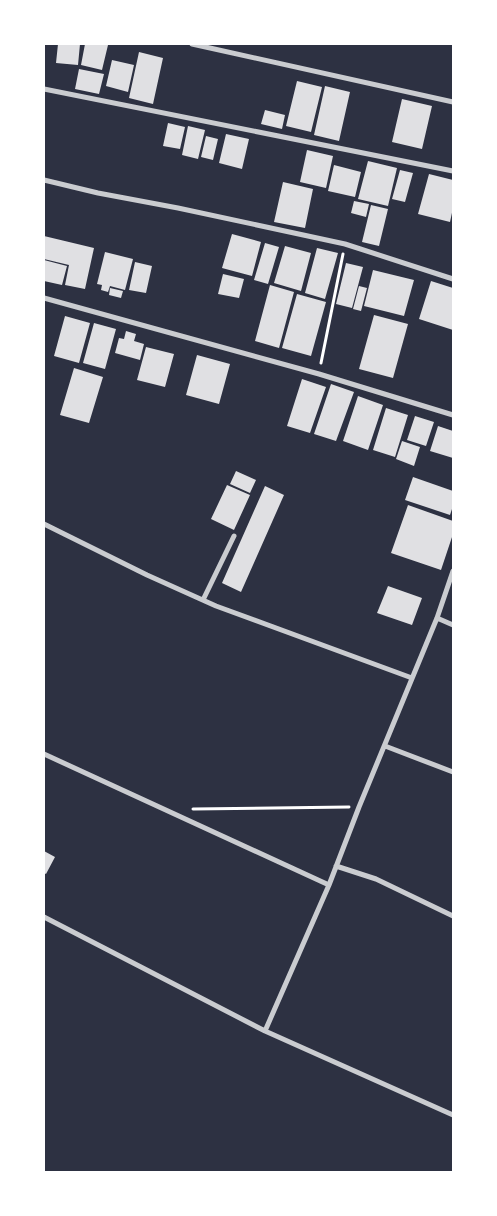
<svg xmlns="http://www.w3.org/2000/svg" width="497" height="1216" viewBox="0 0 497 1216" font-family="'Noto Sans',sans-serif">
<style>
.building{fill:#e0e0e3}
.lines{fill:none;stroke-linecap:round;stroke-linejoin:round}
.path{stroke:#fff;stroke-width:3}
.minor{stroke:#caccd0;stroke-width:5}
</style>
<rect width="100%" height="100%" fill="#2d3142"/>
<!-- building -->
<path class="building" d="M58,44H80L78,65L56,63Z
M85,44L108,45L102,70L81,65Z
M139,52L163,58L153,104L129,98Z
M112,60L134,65L128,92L106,86Z
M79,69L104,74L99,94L75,89Z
M297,81L322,87L311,132L286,126Z
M325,86L350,92L339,141L314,135Z
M402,99L432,106L422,149L392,142Z
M265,110L285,115L282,129L261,124Z
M168,123L185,127L180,149L163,146Z
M188,126L205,130L198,159L182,155Z
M226,134L249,139L242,169L219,163Z
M206,136L218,139L213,160L201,157Z
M307,150L333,156L326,188L300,182Z
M368,161L397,168L388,206L358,199Z
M334,165L361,172L355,197L328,191Z
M400,170L413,173L405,202L392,199Z
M429,174L453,180V208L450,222L418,214Z
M283,182L313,189L305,228L274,222Z
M354,201L369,204L366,217L351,213Z
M371,205L388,209L379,246L362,242Z
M232,234L261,242L252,276L222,268Z
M44,236L94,248L85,289L65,285L69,265L44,259Z
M265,243L279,247L268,284L254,280Z
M285,246L311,253L301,291L274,283Z
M317,248L338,253L325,299L305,293Z
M105,252L133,259L125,290L110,286L108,292L101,290L102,285L97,284Z
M44,260L67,266L62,285L44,281Z
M135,262L152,266L146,293L129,290Z
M346,263L363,267L352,308L336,304Z
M373,270L414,280L404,316L364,306Z
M223,274L244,279L239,298L218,294Z
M431,281L453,288V330L419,319Z
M270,285L294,292L279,348L255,341Z
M359,286L367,288L361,311L353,309Z
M110,288L123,291L121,298L109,295Z
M297,294L326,302L311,356L282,348Z
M374,315L408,324L393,378L359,369Z
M65,316L90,323L79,363L54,356Z
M94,323L116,329L105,369L83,363Z
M126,331L136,334L134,341L144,344L140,360L115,353L119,338L124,339Z
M146,347L174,354L165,387L137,380Z
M197,355L230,364L219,404L186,395Z
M74,368L103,377L89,423L60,415Z
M302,379L326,387L310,433L287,426Z
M331,384L354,392L336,441L314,434Z
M358,396L383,405L368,450L343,441Z
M386,408L408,415L395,457L373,450Z
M415,416L434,422L426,446L407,440Z
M438,426L453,431V458L430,451Z
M402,441L420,447L414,466L396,459Z
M236,471L256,480L250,493L230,484Z
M413,477L453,491V506L450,515L405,500Z
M227,485L250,495L234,530L211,519Z
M265,486L284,495L241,592L222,583Z
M408,505L453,521V534L441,570L391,553Z
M388,586L422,598L412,625L377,613Z
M44,851L55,857L46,874L44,873Z"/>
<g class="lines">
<!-- path -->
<path class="path" d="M321,363L343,254
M193,809L349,807"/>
<!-- minor -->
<path class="minor" d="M192,44L453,102
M44,89L453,171
M44,180L98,193L178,208L345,244L453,279
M44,298L319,374L453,415
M44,524L147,575L216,606L412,678
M203,600L234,536
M437,618L453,625
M385,746L453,772
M44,754L329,885
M336,866L376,879L453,916
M44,917L265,1031L453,1115
M265,1031L329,885L359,807L437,618L453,571"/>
</g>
<!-- border -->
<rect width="497" height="1216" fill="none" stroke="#ffffff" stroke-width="90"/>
</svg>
